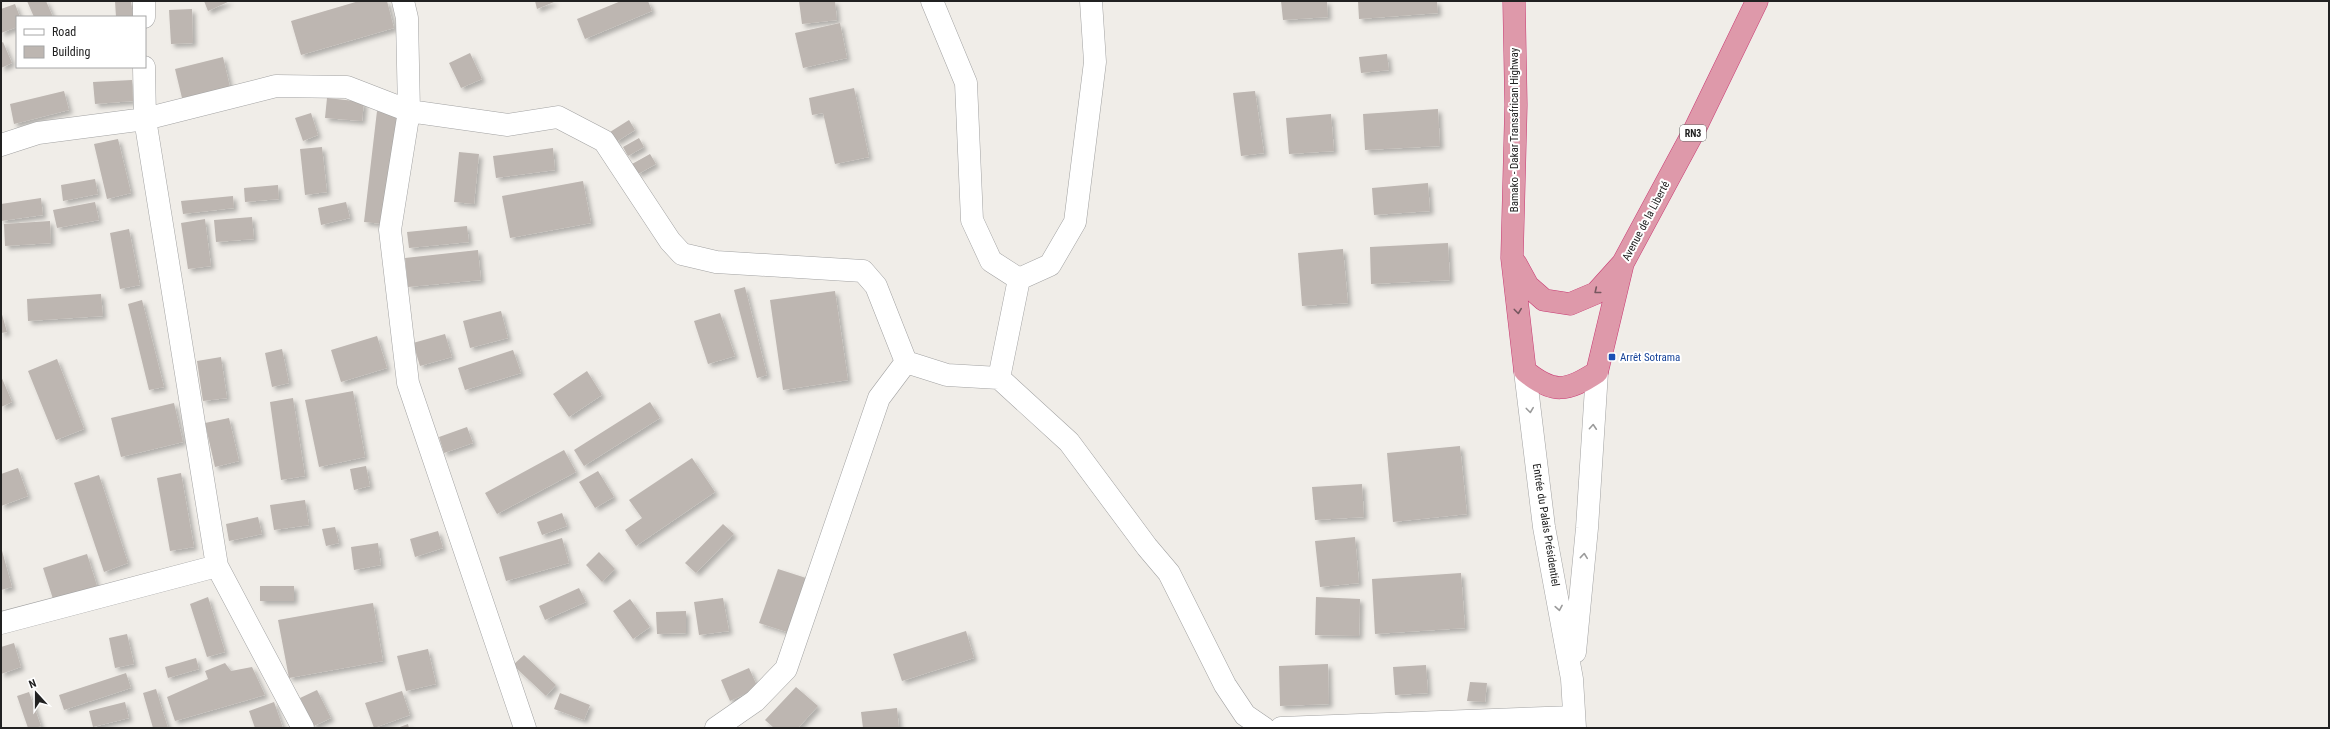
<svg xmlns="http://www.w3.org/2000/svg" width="2330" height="729" viewBox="0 0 2330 729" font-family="'Roboto Condensed',sans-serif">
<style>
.building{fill:#bdb6b1;filter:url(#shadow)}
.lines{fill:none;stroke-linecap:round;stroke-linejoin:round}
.minor-casing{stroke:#a2a2a2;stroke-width:23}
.highway-casing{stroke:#c83b73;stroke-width:23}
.minor{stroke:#fff;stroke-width:22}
.highway{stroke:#de99aa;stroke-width:22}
.oneway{stroke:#76575f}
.oneway2{stroke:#9b9b9b}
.transit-dot{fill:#1a4fb4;stroke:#fff;stroke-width:1.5}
.labels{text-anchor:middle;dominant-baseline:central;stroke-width:4;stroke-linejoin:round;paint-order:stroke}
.shield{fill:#fff;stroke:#646464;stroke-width:1}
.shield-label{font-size:10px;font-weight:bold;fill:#212121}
.street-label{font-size:11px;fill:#212121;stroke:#fff}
.transit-label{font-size:11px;fill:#164399;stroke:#fff;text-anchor:start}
</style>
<defs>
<filter id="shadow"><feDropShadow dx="3.5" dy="3.5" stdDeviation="2" flood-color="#0004"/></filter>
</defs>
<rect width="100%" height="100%" fill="#f0ede8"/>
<!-- building -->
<path class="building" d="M27,1H46L53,17H34Z
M115,1H131L133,17H116Z
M204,1H230L208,11Z
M359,1H387L394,28L301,55L291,21Z
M535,1H554V2L537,9Z
M621,1H648L652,11L585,39L577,19Z
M799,1H835L837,20L802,24Z
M1281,1H1327L1328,17L1283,20Z
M1358,1H1437L1438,13L1359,19Z
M15,4L20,17H17V27L1,33V9Z
M192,9L193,43L171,44L169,10Z
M840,23L847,58L803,68L795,33Z
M3,42L12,63L1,68V43Z
M470,53L482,79L461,88L449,63Z
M1387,54L1389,70L1361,73L1359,57Z
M223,57L230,87L182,98L175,69Z
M132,80L133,101L95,104L93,82Z
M854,88L869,157L835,164L823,113L812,115L809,98Z
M64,91L69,110L14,124L10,104Z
M1255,91L1264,153L1241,156L1233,93Z
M327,98L364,102L362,121L325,118Z
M1438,109L1440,146L1365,150L1363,114Z
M377,111L397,114L384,224L364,222Z
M311,113L318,135L303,141L295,118Z
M1331,114L1334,151L1289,154L1286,118Z
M629,120L635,130L616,142L610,132Z
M639,138L644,147L628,156L623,147Z
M118,139L131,193L107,199L94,144Z
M322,147L327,192L305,195L300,149Z
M553,148L555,170L496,178L493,156Z
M459,152L479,154L474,204L454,202Z
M650,154L656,164L638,174L632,164Z
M95,179L98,194L63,201L61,185Z
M583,181L591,223L510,238L502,196Z
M1428,183L1430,211L1374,215L1372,188Z
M278,185L279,199L245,202L244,188Z
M233,196L234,208L183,214L181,201Z
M41,198L43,215L1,221V204Z
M95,202L99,220L57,228L53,210Z
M346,202L350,218L321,225L318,208Z
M252,217L254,239L216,242L214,220Z
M205,219L211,266L188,269L181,223Z
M50,221L51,243L5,246L4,224Z
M467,226L469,242L409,248L407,232Z
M129,229L140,285L120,289L110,233Z
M1448,243L1450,280L1371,284L1370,247Z
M1343,249L1348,303L1302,306L1298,253Z
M478,250L481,280L408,287L405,258Z
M745,287L767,375L757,378L734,290Z
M835,291L848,380L783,390L770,300Z
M101,294L103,316L28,321L27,299Z
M142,300L164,387L149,390L128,304Z
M1,311L7,332L1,333Z
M501,311L508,338L470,348L463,321Z
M720,313L735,356L708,364L694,321Z
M445,334L452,357L420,366L413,343Z
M377,336L387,368L341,382L331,350Z
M282,349L289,383L272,387L265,353Z
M513,350L521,373L465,390L458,368Z
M221,357L227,398L203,401L197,361Z
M57,359L84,429L56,440L28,371Z
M587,371L602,395L569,417L553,394Z
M1,376L12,402L1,407Z
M353,391L365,457L319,467L305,400Z
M293,398L305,476L281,480L270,402Z
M650,402L660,418L584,466L574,450Z
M174,403L183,442L121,457L111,418Z
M229,418L239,461L215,467L205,423Z
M467,427L473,443L444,453L439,437Z
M1460,446L1467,514L1393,522L1387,453Z
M564,450L576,472L497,514L485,493Z
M692,458L715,492L636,546L625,530L642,518L629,500Z
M366,466L370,486L354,490L350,469Z
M18,468L28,496L1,506V474Z
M598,471L614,497L595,508L579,482Z
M181,473L194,547L170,551L157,478Z
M99,475L128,563L104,572L74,483Z
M1362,484L1364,517L1315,520L1312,487Z
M305,500L309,525L274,530L270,505Z
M562,513L567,526L542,535L537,522Z
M258,517L262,534L229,541L226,524Z
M723,524L734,534L696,573L685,563Z
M335,527L339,543L326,546L322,529Z
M438,531L443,548L415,557L410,539Z
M1355,537L1359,583L1320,587L1315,541Z
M562,538L569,563L506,581L499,557Z
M378,543L381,565L354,570L351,547Z
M1,547L12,587L1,590Z
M599,552L615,569L602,582L586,565Z
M87,554L98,589L54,602L43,568Z
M778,569L806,578L787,632L759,623Z
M1461,573L1465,628L1375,634L1372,579Z
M260,586H294V601H260Z
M579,588L586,602L545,620L539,606Z
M208,597L225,652L207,657L190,604Z
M1316,597L1360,599L1359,636L1315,635Z
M723,598L729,631L699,635L694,602Z
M630,599L650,627L633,639L613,611Z
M373,603L383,661L289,678L278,620Z
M686,611V633L657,634L656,612Z
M966,631L974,658L902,681L893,654Z
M127,634L134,664L115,668L109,638Z
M14,643L21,667L1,674V647Z
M428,649L436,684L406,691L397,656Z
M524,655L556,685L546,696L513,665Z
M196,658L199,669L168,678L165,667Z
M225,663L231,671L252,667L265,695L175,721L167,697L208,679L205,671Z
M1328,664L1329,704L1280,706L1279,666Z
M1426,665L1428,693L1395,695L1393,667Z
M749,668L758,688L730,701L721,680Z
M126,673L131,688L64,710L59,695Z
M1470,682L1487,683L1485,702L1467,701Z
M796,687L818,706L798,728H774L765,720Z
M156,689L168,728H153L143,693Z
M317,690L331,718L314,726L300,698Z
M402,691L410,715L374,728L365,703Z
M29,692L41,726L35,728H28L17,696Z
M560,693L590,705L584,720L554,709Z
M125,702L129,718L93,727L89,711Z
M274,702L283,728H255L249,711Z
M897,708L899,728H863L861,712Z
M408,724L409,728H397Z"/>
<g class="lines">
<defs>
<path id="minor" d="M144,1V17
M403,1L407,18L409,111L390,230L408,383L525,728
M932,1L966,83L972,220L991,261L1019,279L1050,265L1075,222L1095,62L1091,1
M144,67L145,119L217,566L303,728
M1,145L38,133L145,119L276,86L347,87L409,111L508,125L558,117L604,141L670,241L682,254L716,262L863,271L876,286L906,362L947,375L999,378L1069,442L1147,547L1169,573L1225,685L1245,715L1264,728
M1525,371L1544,527L1572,679L1575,728
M999,378L1019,279
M1,623L217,566
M1575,652L1587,528L1597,372
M716,728L755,701L786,669L879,398L906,362
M1281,728L1574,717"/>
<path id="highway" d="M1514,1L1516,105L1512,258L1525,371C1553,394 1567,392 1597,372L1623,263
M1516,264L1528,286L1544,300L1570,304L1596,293L1623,263L1693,133L1757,1"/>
</defs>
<!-- minor casing -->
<use href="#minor" class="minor-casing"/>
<!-- highway casing -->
<use href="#highway" class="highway-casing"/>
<!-- minor -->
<use href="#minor" class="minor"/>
<!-- highway -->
<use href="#highway" class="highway"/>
</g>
<!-- one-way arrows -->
<defs><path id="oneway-chevron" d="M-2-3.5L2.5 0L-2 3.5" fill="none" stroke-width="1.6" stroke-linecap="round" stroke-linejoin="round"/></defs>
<g class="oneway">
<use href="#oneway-chevron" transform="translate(1597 291) rotate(141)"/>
<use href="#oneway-chevron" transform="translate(1518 311) rotate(83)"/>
</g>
<g class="oneway2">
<use href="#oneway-chevron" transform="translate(1530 410) rotate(83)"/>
<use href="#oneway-chevron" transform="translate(1593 427) rotate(-86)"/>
<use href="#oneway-chevron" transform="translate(1584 556) rotate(-84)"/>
<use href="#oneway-chevron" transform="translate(1559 608) rotate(80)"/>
</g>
<!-- markers -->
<rect class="transit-dot" x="1608" y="353" width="8" height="8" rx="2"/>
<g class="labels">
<!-- shield labels -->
<rect class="shield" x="1680" y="125" width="26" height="16" rx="3"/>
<g class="shield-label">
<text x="1693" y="133">RN3</text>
</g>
<!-- street labels -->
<g class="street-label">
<text transform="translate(1514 130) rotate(-90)">Bamako - Dakar Transafrican Highway</text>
<text transform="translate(1646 221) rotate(-62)">Avenue de la Liberté</text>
<text transform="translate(1546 525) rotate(81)">Entrée du Palais Présidentiel</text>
</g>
<!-- transit labels -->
<g class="transit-label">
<text x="1620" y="357">Arrêt Sotrama</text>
</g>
</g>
<!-- border -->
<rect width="2330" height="729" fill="none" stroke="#212121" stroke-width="4"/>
<!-- legend -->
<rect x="16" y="16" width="130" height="52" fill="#ffffff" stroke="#a6a6a6"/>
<rect x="24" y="29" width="20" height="6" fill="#ffffff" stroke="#a6a6a6"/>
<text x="52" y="36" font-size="12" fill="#212121">Road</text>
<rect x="24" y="46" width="20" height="12" fill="#bdb6b1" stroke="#a6a6a6"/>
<text x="52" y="56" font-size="12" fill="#212121">Building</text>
<!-- north arrow -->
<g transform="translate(36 693) rotate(339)" stroke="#ffffff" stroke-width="3" paint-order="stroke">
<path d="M0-3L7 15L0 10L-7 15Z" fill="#212121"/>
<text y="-6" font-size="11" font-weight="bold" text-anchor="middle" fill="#212121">N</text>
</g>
</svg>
